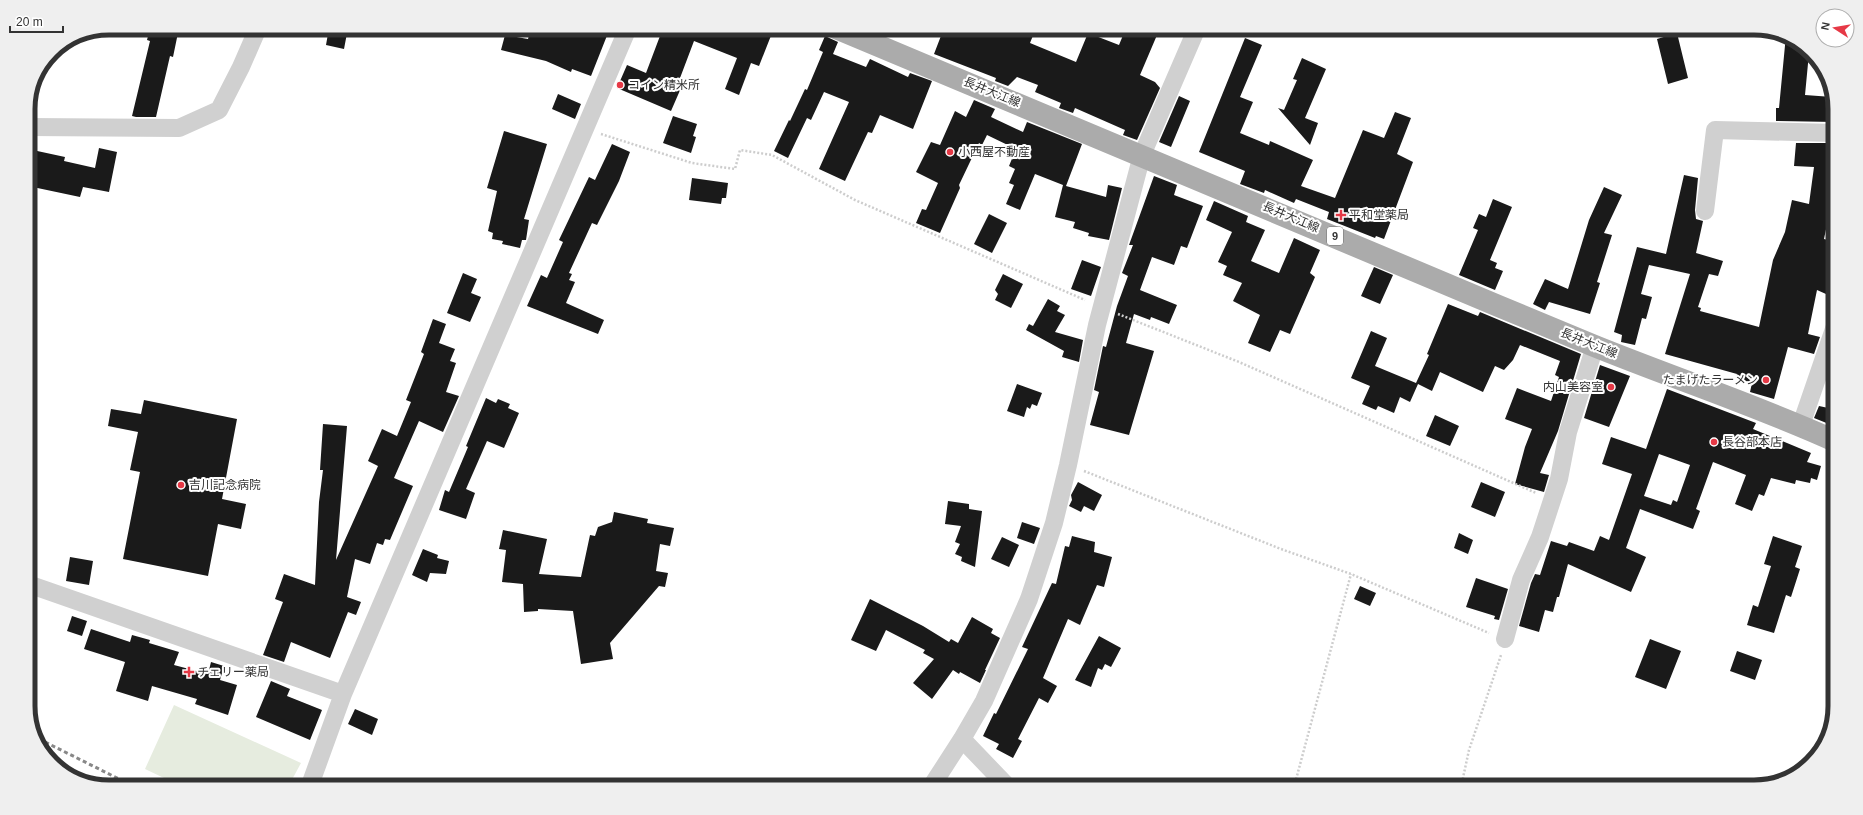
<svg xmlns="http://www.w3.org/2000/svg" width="1863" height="815" viewBox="0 0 1863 815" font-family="Arial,'Noto Sans JP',sans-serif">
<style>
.green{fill:#e6ecdf}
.building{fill:#1a1a1a;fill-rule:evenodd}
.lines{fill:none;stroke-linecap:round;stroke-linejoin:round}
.path{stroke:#cdcdcd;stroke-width:2.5;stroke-dasharray:2 2;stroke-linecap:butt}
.minor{stroke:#d0d0d0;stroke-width:18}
.major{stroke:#ababab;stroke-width:22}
.rail{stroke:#888;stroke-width:3;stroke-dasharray:4 3;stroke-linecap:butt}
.poi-dot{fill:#e63946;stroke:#fff;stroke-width:1.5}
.labels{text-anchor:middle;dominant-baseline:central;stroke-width:4;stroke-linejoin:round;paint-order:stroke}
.shield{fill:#fff;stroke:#707070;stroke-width:1}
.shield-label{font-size:11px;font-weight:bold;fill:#333}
.poi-label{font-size:12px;fill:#333;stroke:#fff;text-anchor:start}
.street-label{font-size:12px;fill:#333;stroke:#fff}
.rim{fill:none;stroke:#333;stroke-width:5}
</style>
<rect width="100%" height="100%" fill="#fff"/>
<!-- green -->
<path class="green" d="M174,705L301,763L288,787H183L145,769Z
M72,773L95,784L79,781L71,775Z"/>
<!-- building -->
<path class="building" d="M150,28H179L173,57L170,56L156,117H136L132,116L150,41L147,40Z
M329,28H348L344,49L326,45Z
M531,28H610L591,76L572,69L571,72L546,61L501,50L505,35L528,39Z
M663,28H774L759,66L751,63L739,95L725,89L737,58L694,41L677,86L681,88L671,111L617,88L627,65L646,73Z
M944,28H1036L1030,43L1076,62L1088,33L1119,45L1126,28H1160L1140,75L1155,82L1160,88L1137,140L1123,135L1125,130L1075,108L1073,113L1059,108L1061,103L1035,92L1038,85L1017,77L1008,86L995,81L996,78L934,54Z
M1677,33L1688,78L1668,84L1657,39Z
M1786,35L1809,53L1805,95L1832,97L1835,104V122L1776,121V108H1779Z
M825,36L838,42L833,54L866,67L870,59L908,77L910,73L932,81L913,129L880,115L872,133L868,132L845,181L819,169L849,102L824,92L811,120L807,118L788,158L774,151L789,120L790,121L805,89L807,90L823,52L819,50Z
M1245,38L1262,45L1240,97L1253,102L1240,133L1269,145L1270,141L1313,160L1301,186L1335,198L1363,130L1384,138L1395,112L1411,118L1397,154L1413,162L1384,239L1376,236L1375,238L1327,219L1329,212L1296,199L1294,203L1265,190L1264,193L1240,184L1245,171L1199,152Z
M1302,58L1326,69L1305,118L1318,123L1310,145L1278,108L1284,110L1297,80L1293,79Z
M558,94L581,104L575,119L552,109Z
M1179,96L1190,101L1171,147L1159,142Z
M974,100L995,109L991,117L1023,132L1027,122L1082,144L1066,186L1106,197L1108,185L1122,188L1109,240L1088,236L1089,233L1073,228L1075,222L1055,217L1063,185L1035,174L1020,210L1006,204L1014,185L1009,183L1015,169L1009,166L1016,149L987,135L982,145L979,143L959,185L960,188L940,233L916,223L922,209L926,210L938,183L916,172L931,142L940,145L955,111L966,117Z
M673,116L697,124L693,136L696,137L691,153L663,143Z
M504,131L547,144L524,219L529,220L526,240H522L520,248L502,244L503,241L492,239L493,233L488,231L497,191L487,188Z
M1796,143H1835V200H1832L1824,239L1835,242V298L1817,290L1808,334L1820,337L1814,354L1788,347L1774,399L1750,392L1752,383L1736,378L1737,374L1665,354L1690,274L1649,265L1641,294L1652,297L1646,319L1642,318L1635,345L1621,342L1622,335L1614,332L1637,247L1666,254L1684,175L1698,178L1695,210L1696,219L1703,221L1696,253L1723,261L1718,276L1709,274L1698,307L1701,308L1700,311L1759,327L1773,260L1785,232L1792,200L1809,204L1814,167L1794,166Z
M612,144L630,152L619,181L597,225L592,223L569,273L572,274L569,280L575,282L566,303L604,320L598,334L527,306L541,275L547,278L563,242L559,240L589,177L595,180Z
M99,148L117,152L109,192L83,187L80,197L28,186V149L65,157L64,161L95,168Z
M1154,176L1177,185L1174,195L1203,206L1187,248L1181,246L1174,265L1152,257L1140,290L1177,305L1169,324L1151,317L1150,320L1134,314L1126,343L1154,351L1129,435L1090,425L1099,392L1094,390L1103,346L1106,347L1117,306L1128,276L1122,273L1133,245H1129Z
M692,178L728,183L726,198H722L721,204L689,200Z
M1604,187L1622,195L1604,233L1612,235L1597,282L1600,283L1590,314L1549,302L1545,310L1533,304L1545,279L1568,289L1589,220Z
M1493,199L1512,207L1490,260L1497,263L1495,268L1503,271L1495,290L1459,275L1478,230L1473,228L1479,214L1486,217Z
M1214,201L1248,216L1246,222L1265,230L1251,261L1279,273L1294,238L1320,250L1310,273L1315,277L1290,334L1280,330L1270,352L1248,343L1260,315L1233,301L1242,283L1223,275L1227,266L1218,262L1232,232L1206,220Z
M989,214L1007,223L992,253L974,244Z
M1082,260L1101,267L1091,296L1071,289Z
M1374,267L1393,275L1380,304L1361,296Z
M463,273L477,279L471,293L481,297L470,322L447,313Z
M1003,274L1023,284L1011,308L995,300L998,294L995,290Z
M1048,299L1060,306L1057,311L1065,315L1055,332L1083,340L1079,362L1062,357L1064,351L1026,330L1029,324L1033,326Z
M1448,304L1478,316L1480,312L1581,354L1558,431L1540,473L1549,475L1544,492L1515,484L1525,447L1532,429L1505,419L1517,388L1551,401L1559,377L1555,375L1560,361L1520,345L1513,360L1504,370L1495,366L1483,392L1440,372L1432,391L1418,384L1410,402L1400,397L1394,413L1378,406L1376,410L1362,404L1370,386L1351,378L1371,331L1387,338L1375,366L1416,383L1429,355L1427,354Z
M433,319L446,324L439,343L455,349L450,361L456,363L446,392L459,396L443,432L419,421L394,478L413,486L390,540L385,539L383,545L377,543L370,564L355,559L347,597L361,602L356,615L348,612L330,658L291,642L284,662L263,655L283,602L275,599L284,574L315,585L319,502L323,470H320L323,424L347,426L336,560L378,466L368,461L382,429L397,436L411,402L406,400L424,354L421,352Z
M1600,365L1630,376L1609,427L1584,418Z
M1017,384L1042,393L1037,406L1032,404L1030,409L1027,407L1024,417L1007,411Z
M1667,389L1756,423L1753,429L1811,453L1807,462L1821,466L1817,480L1811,478L1810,483L1796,480L1795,484L1771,478L1764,496L1759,494L1752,511L1735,504L1746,475L1713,462L1696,509L1700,511L1693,529L1640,509L1626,548L1646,557L1631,592L1568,564L1559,597H1557L1553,612L1545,610L1539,632L1519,626L1531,583L1535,574L1540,575L1551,541L1567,546L1569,542L1594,551L1600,536L1609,540L1632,474L1602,464L1611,437L1646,449ZM1659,454L1690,465L1677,502L1673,500L1671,505L1644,496Z
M486,398L496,403L498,399L510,404L508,408L519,413L504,448L487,441L466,489L475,493L466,519L439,510L445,490L449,492L468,447L466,446Z
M144,400L237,419L222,499L246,504L241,529L218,524L208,576L123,559L140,472L130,470L138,432L108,426L111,409L141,414Z
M1819,406L1833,409L1829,424L1814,418Z
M1435,415L1459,426L1450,446L1426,436Z
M1078,482L1102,495L1094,511L1084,506L1081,512L1069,506L1072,500L1071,495Z
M1481,482L1505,492L1495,517L1471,507Z
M948,501L969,504V509L982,511L975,567L961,561L962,557L955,554L960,544L955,542L961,526L945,524Z
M614,512L648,519L647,523L674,528L670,546L660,544L656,571L668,573L665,587L659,586L610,643L613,659L581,664L573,611L538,609V611L524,612L523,584L502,582L506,550L499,549L503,530L547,539L539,574L581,577L590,535L595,536L598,527L612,522Z
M1022,522L1040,528L1034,544L1017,538Z
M1459,533L1473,540L1468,554L1454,548Z
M1072,536L1095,542L1094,552L1112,557L1104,587L1097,585L1080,625L1068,619L1043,678L1057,686L1048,703L1039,698L1018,739L1022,741L1013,758L996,749L999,744L983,736L994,713L996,714L1028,649L1022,647L1052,583L1056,584L1065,546L1069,547Z
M1773,536L1802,546L1795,567L1800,569L1791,597L1786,595L1774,633L1747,625L1753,605L1758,607L1771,566L1764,564Z
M1002,537L1019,545L1009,567L991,559Z
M423,549L438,555L437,558L449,561L446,574L430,573L427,582L412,575Z
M70,557L93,561L89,585L66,581Z
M1476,578L1508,589L1499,620L1494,619L1495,616L1466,607Z
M1360,586L1376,593L1370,606L1354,599Z
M870,599L923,626L949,642L951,639L958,643L972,617L993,629L991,633L1000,638L985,670H986L980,683L960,672L959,674L953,670L932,699L913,683L934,659L923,653L925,650L886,630L876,651L851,640Z
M72,616L87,621L82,636L67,631Z
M91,629L130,642L132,635L150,640L149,643L179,652L174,665L208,674L211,662L224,666L220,680L237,685L228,715L195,704L197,699L152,686L148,701L116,691L125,662L84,649Z
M1099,636L1121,648L1111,667L1105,664L1102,670L1098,668L1091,687L1075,680Z
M1650,639L1681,651L1666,689L1635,677Z
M1737,651L1762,660L1755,680L1730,671Z
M271,681L290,689L287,696L322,710L310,740L256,717Z
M355,709L378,719L372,735L348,724Z"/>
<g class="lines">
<!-- path -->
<path class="path" d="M601,134L692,163L735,169L740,150L772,155L855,200L1085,300
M1118,314L1239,362L1536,493
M1084,471L1281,549L1351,574L1489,633
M1294,787L1351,574
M1461,787L1469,750L1501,655"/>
<!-- minor -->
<path class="minor" d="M28,127L179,128L219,110L241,67L258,28
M1705,211L1715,130L1835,133
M1801,425L1835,326
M28,584L343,694
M1505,639L1521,580L1540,537L1559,479L1568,432L1595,346
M962,739L1008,787
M310,785L343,694L628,28
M931,787L962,739L984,701L1029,599L1054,523L1068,465L1097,325L1142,155L1197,28"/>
<!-- major -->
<path class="major" d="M836,28C1089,133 1340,240 1592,345C1673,378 1756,405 1835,441"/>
<!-- rail -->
<path class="rail" d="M39,739L135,787"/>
</g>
<!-- markers -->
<g class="poi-dot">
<circle cx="620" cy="85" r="4"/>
<circle cx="950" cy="152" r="4"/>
<path d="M1339 209h4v4h4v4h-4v4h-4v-4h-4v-4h4z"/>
<circle cx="1766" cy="380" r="4"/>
<circle cx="1611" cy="387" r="4"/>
<circle cx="1714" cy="442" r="4"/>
<circle cx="181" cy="485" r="4"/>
<path d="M187 666h4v4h4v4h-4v4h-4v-4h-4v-4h4z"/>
</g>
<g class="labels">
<!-- shield labels -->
<rect class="shield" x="1327" y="227" width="16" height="18" rx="3"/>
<g class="shield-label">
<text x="1335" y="236">9</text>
</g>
<!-- poi labels -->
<g class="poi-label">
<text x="628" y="85">コイン精米所</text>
<text x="958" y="152">小西屋不動産</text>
<text x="1349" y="215">平和堂薬局</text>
<text x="1758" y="380" text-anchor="end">たまげたラーメン</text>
<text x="1603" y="387" text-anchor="end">内山美容室</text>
<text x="1722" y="442">長谷部本店</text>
<text x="189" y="485">吉川記念病院</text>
<text x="197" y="672">チェリー薬局</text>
</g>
<!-- street labels -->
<g class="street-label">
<text transform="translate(992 92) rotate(22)">長井大江線</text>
<text transform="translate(1291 217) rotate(23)">長井大江線</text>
<text transform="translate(1589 343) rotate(22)">長井大江線</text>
</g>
</g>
<!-- crop -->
<path d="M0 0H1863V815H0ZM109 35H1754A74 74 0 0 1 1828 109V706A74 74 0 0 1 1754 780H109A74 74 0 0 1 35 706V109A74 74 0 0 1 109 35Z" fill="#efefef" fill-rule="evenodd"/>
<path class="rim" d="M109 35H1754A74 74 0 0 1 1828 109V706A74 74 0 0 1 1754 780H109A74 74 0 0 1 35 706V109A74 74 0 0 1 109 35Z"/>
<!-- north arrow -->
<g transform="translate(1835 28) rotate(282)"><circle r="19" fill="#ffffff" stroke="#adadad"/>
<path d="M0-3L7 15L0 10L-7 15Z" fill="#e63946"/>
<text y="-6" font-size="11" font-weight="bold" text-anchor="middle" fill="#333333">N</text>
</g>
<!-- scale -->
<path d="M10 26v6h53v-6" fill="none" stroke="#333333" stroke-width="2"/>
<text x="16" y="26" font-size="12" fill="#333333" stroke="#ffffff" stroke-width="3" paint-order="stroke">20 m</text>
</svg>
